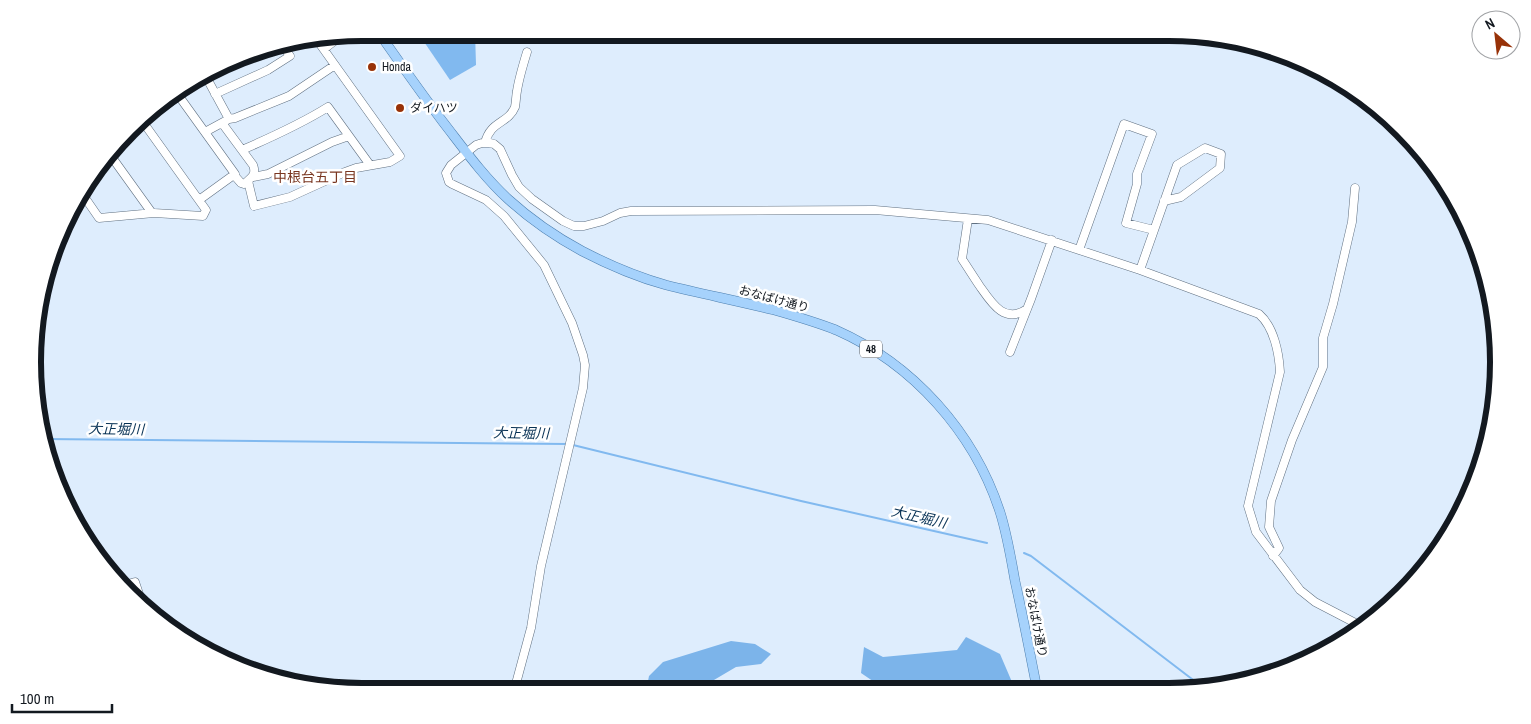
<svg xmlns="http://www.w3.org/2000/svg" width="1531" height="724" viewBox="0 0 1531 724" font-family="'Archivo Narrow','Noto Sans JP',sans-serif">
<style>
.forest{fill:#7cb4ea}
.water{fill:#81b9ef}
.lines{fill:none;stroke-linecap:round;stroke-linejoin:round}
.stream{stroke:#81b9ef;stroke-width:2}
.minor-casing{stroke:#607081;stroke-width:9}
.major-casing{stroke:#4c7eae;stroke-width:10}
.minor{stroke:#fff;stroke-width:8}
.major{stroke:#a6d2fc;stroke-width:9}
.poi-dot{fill:#983208;stroke:#fff;stroke-width:2}
.labels{text-anchor:middle;dominant-baseline:central;stroke-width:5;stroke-linejoin:round;paint-order:stroke}
.shield{fill:#fff;stroke:#5a5e63;stroke-width:1}
.shield-label{font-size:11px;font-weight:bold;fill:#131920}
.poi-label{font-size:12px;fill:#131920;stroke:#fff;text-anchor:start}
.street-label{font-size:12px;fill:#131920;stroke:#fff}
.neighbourhood-label{font-size:14px;fill:#793620;stroke:#fff}
.water-label{font-size:14px;font-style:italic;fill:#073154;stroke:#fff}
.rim{fill:none;stroke:#131920;stroke-width:6}
</style>
<rect width="100%" height="100%" fill="#deedfd"/>
<!-- forest -->
<path class="forest" d="M966,637L1000,654L1015,689L886,690L861,673L864,647L883,657L957,650Z
M731,641L755,644L771,654L761,664L736,667L697,690L646,691L649,676L663,662Z"/>
<!-- water -->
<path class="water" d="M418,33H475L476,65L450,80Z"/>
<g class="lines">
<!-- stream -->
<path class="stream" d="M43,439L568,444
M573,445L801,501L987,543
M1024,553L1031,556L1205,689"/>
<defs>
<path id="minor" d="M324,49L341,36
M204,73L229,119
M176,92L235,174L199,200
M215,94L268,70L290,56L283,46
M222,123L253,165C257,175 251,178 244,184L241,183L234,175
M132,129L179,96
M205,132L229,119L235,118L289,96L335,65
M485,143C490,121 508,124 515,107C516,102 516,96 517,91C519,78 523,65 527,52
M242,150C272,137 301,124 328,107L370,165
M111,156L152,213
M253,177L268,174L332,142L349,136
M248,181L254,206L290,197L345,172L356,168L390,162L400,156L317,40
M81,192L99,218L154,213L203,216L206,210L143,122
M968,219L962,259C968,268 973,276 979,285C991,302 1004,325 1027,309
M1079,250L1124,124L1152,134L1137,174V184L1126,223L1154,230
M1140,270L1177,165L1205,148L1221,154L1220,168L1181,197L1164,201
M1010,352L1031,299L1052,240
M1273,556L1279,548L1269,527L1271,501L1292,440L1323,367V338L1333,304L1352,222L1355,188
M124,585L135,582L144,609
M514,691L531,628L541,566L583,388L585,365L583,355L572,323L544,265L504,216L486,200L452,184L449,182L446,173L451,165L476,145L482,143H490L494,144L500,149L512,175L519,187L532,199L563,221L574,226H584L603,221L620,213L631,211L875,210L988,220L1140,270L1259,314C1274,327 1279,353 1280,372L1248,506L1256,532L1300,590L1315,602L1363,627"/>
<path id="major" d="M379,33C400,63 421,93 443,122C464,149 483,176 508,199C530,219 556,237 582,251C609,265 637,277 666,285C702,294 738,301 774,310C795,316 816,322 836,330C913,364 974,432 1000,512C1007,534 1011,558 1015,581C1023,617 1030,653 1037,689"/>
</defs>
<!-- minor casing -->
<use href="#minor" class="minor-casing"/>
<!-- major casing -->
<use href="#major" class="major-casing"/>
<!-- minor -->
<use href="#minor" class="minor"/>
<!-- major -->
<use href="#major" class="major"/>
</g>
<!-- markers -->
<g class="poi-dot">
<circle cx="372" cy="67" r="5"/>
<circle cx="400" cy="108" r="5"/>
</g>
<g class="labels">
<!-- shield labels -->
<rect class="shield" x="860" y="340.5" width="22" height="17" rx="4"/>
<g class="shield-label">
<text x="871" y="349">48</text>
</g>
<!-- poi labels -->
<g class="poi-label">
<text x="382" y="67">Honda</text>
<text x="410" y="108">ダイハツ</text>
</g>
<!-- street labels -->
<g class="street-label">
<text transform="translate(774 299) rotate(15)">おなばけ通り</text>
<text transform="translate(1036 622) rotate(79)">おなばけ通り</text>
</g>
<!-- neighbourhood labels -->
<g class="neighbourhood-label">
<text x="315" y="177">中根台五丁目</text>
</g>
<!-- water labels -->
<g class="water-label">
<text transform="translate(116 429) rotate(1)">大正堀川</text>
<text transform="translate(521 433) rotate(1)">大正堀川</text>
<text transform="translate(919 517) rotate(13)">大正堀川</text>
</g>
</g>
<!-- crop -->
<path d="M0 0H1531V724H0ZM362 41H1169A321 321 0 0 1 1490 362V362A321 321 0 0 1 1169 683H362A321 321 0 0 1 41 362V362A321 321 0 0 1 362 41Z" fill="#fff" fill-rule="evenodd"/>
<path class="rim" d="M362 41H1169A321 321 0 0 1 1490 362V362A321 321 0 0 1 1169 683H362A321 321 0 0 1 41 362V362A321 321 0 0 1 362 41Z"/>
<!-- north arrow -->
<g transform="translate(1496 35) rotate(332)"><circle r="24" fill="#ffffff" stroke="#a1a3a6"/>
<path d="M0-4L9 19L0 12L-9 19Z" fill="#983208"/>
<text y="-8" font-size="14" font-weight="bold" text-anchor="middle" fill="#131920">N</text>
</g>
<!-- scale -->
<path d="M12 704v8h100v-8" fill="none" stroke="#131920" stroke-width="2.5"/>
<text x="20" y="704" font-size="15" fill="#131920" stroke="#ffffff" stroke-width="4" paint-order="stroke">100 m</text>
</svg>
